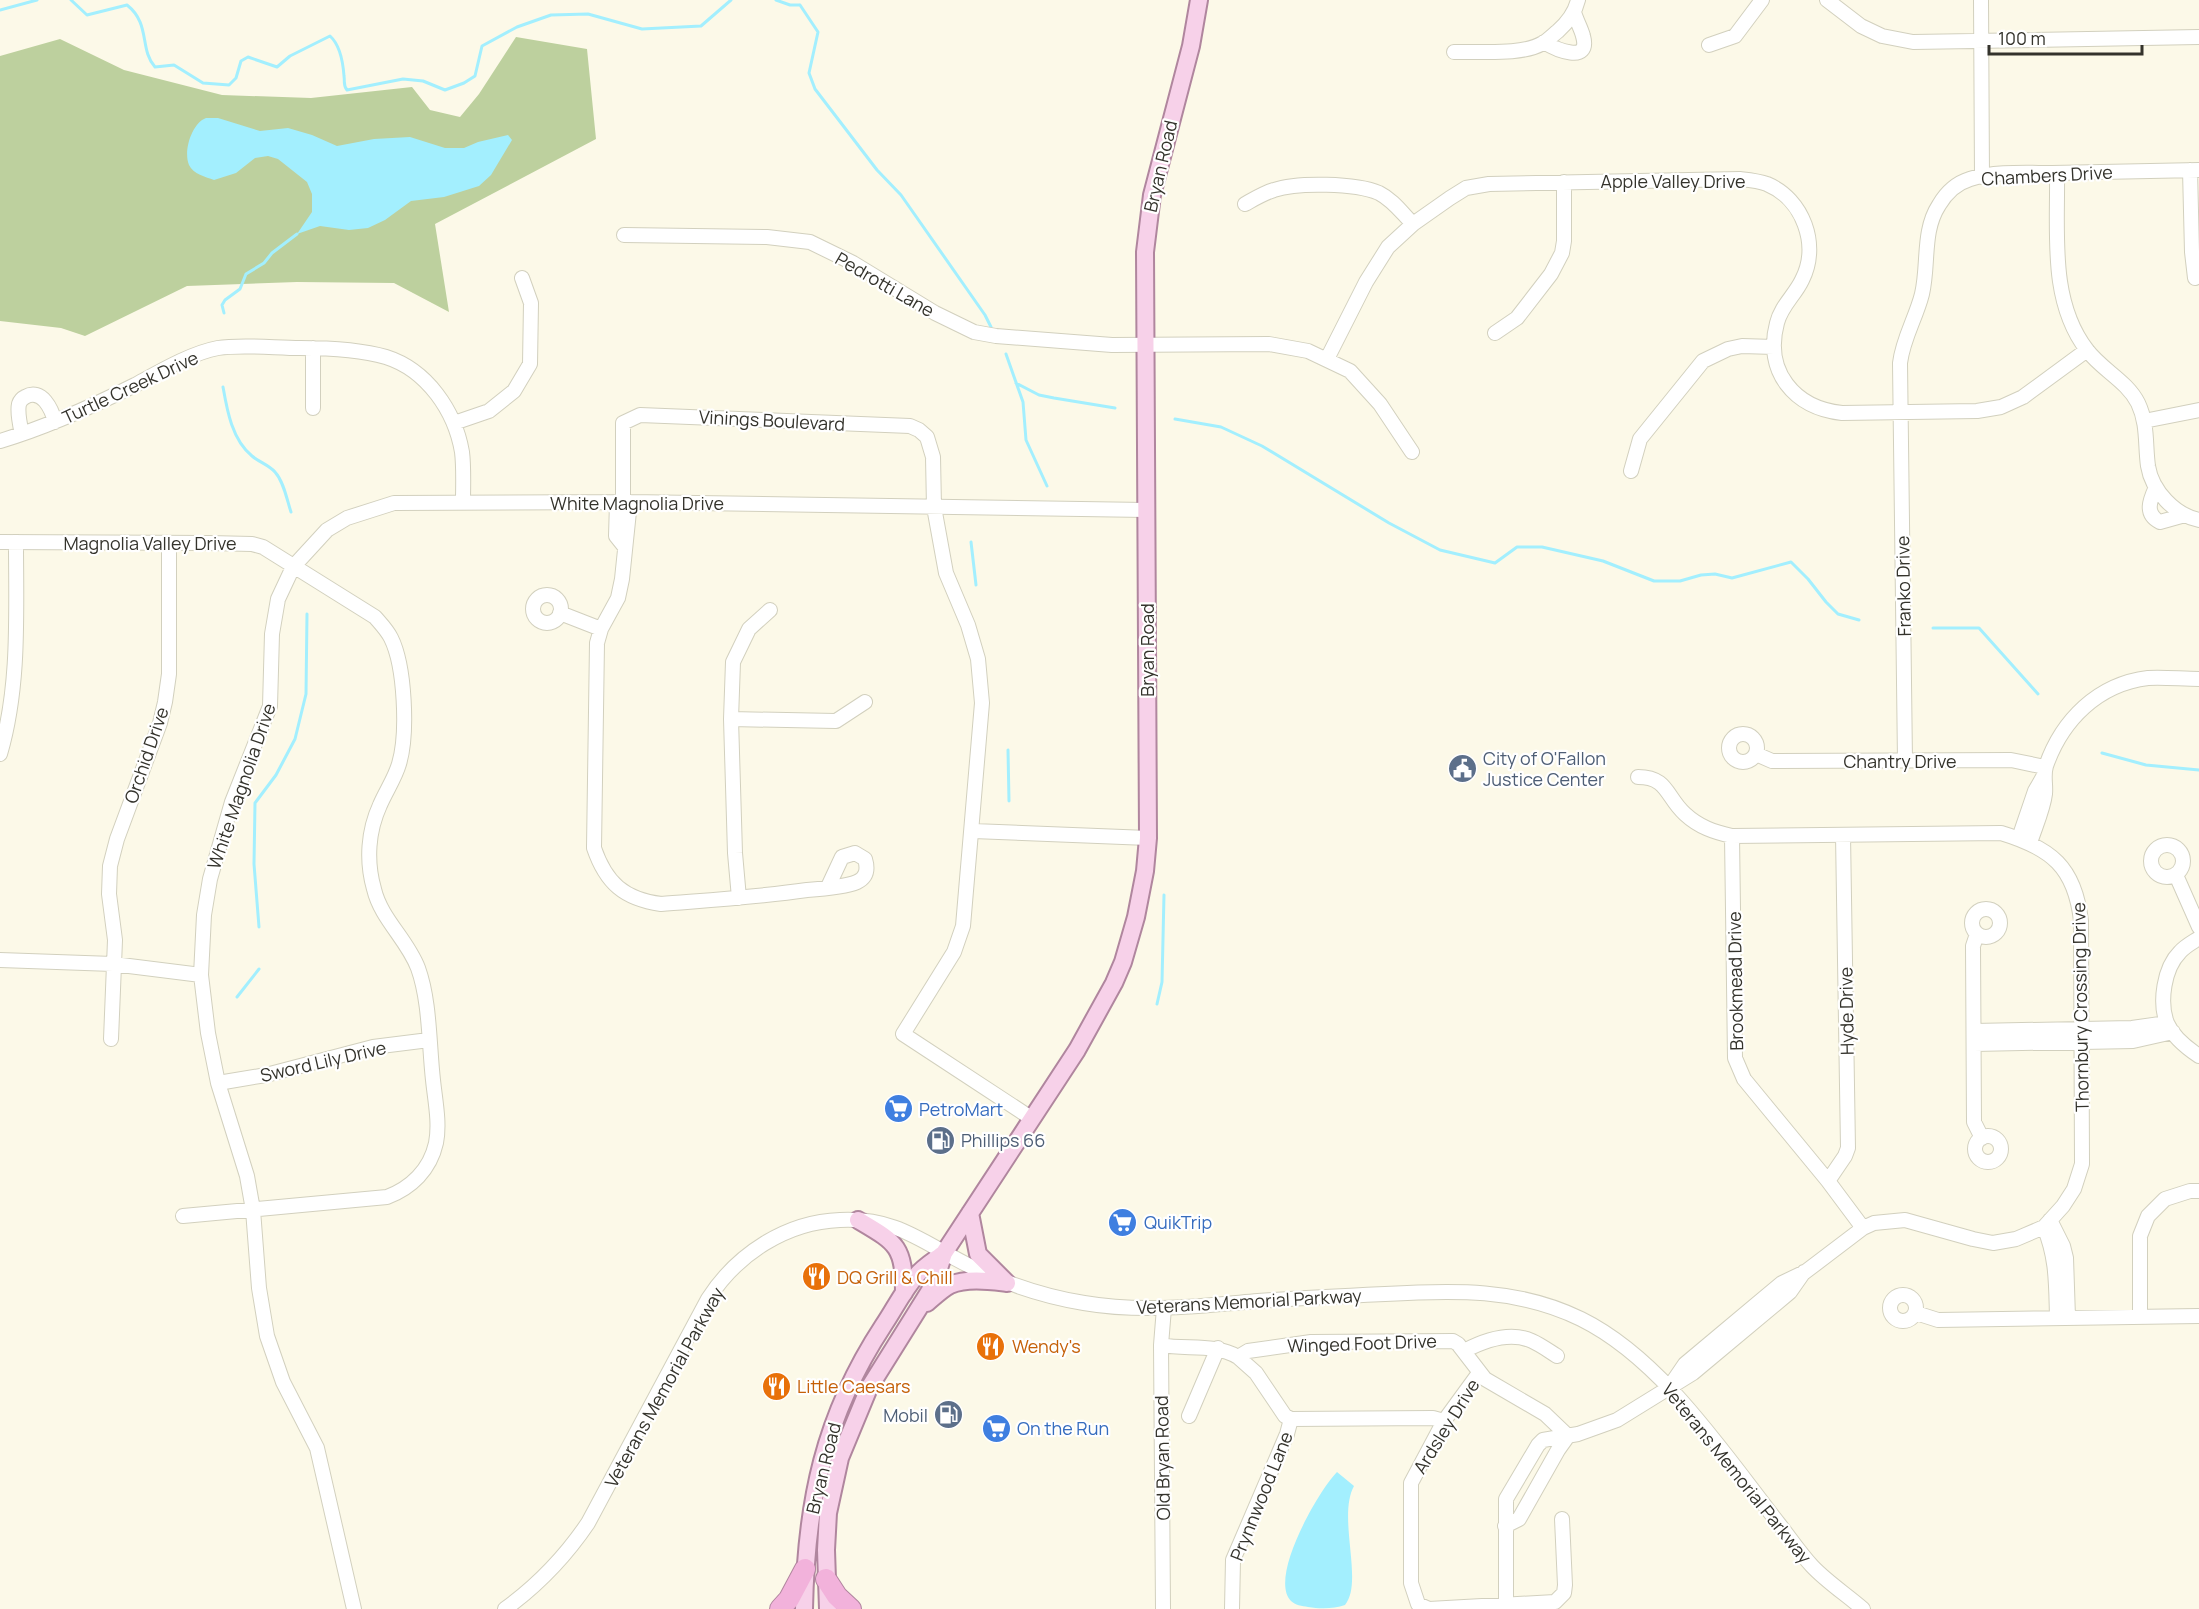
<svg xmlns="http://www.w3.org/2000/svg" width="2199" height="1609" viewBox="0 0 2199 1609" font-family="Manrope,sans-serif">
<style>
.green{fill:#bdd09e}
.water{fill:#a3effe}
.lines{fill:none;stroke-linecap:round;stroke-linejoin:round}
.stream{stroke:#a3effe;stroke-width:3}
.minor-casing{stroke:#d2d0be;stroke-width:16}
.major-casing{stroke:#b0869e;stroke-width:20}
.highway-casing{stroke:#b0869e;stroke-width:22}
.minor{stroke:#fff;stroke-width:14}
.major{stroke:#f7d1e9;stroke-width:16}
.highway{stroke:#f2b2db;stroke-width:20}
.labels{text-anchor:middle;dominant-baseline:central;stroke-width:4.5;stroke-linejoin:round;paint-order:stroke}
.street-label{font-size:18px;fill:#34332c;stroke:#fff}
.service-label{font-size:18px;fill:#4e5e75;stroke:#fff;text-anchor:start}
.shop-label{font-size:18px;fill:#366cbe;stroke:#fff;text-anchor:start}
.food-label{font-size:18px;fill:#c56008;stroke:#fff;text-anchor:start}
</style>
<rect width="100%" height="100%" fill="#fcf9e8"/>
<!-- green -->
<path class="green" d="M516,37L587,49L596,139L435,224L449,312L394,283L297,282L187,286L85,336L61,328L0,321V56L60,39L124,70L222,95L311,98L412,87L430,110L460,117L479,94Z"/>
<!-- water -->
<path class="water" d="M206,118H218L260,131L288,128L312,135L337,146L374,139L410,137L445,148H464L478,142L508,135L512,140L491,175L479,186L444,197L411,201L385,220L368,228L349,230L320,226L297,234L312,212V194L307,182L278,159L268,156L255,158L236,173L214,180C206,177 193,174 189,165C183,151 192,123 206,118Z
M1337,1472L1354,1486C1337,1517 1364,1582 1345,1605C1334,1609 1320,1609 1308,1607C1302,1606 1295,1605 1291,1601C1268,1578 1319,1490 1337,1472Z"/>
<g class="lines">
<!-- stream -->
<path class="stream" d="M71,0L87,15L127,5C151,24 139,49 155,67L174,65L203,83L229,85L236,78L241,61L248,57L277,67L290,56L330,36C340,45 343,62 344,76C345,83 343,85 347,90L403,79L423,81L445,90L464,83L475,76L482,46L517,27L551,15L588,14L642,29L701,26L731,0
M776,0L790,5H800
M800,5L818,32L809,73L815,89L877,170L901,195L985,315L991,327
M0,10L37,0
M224,313L222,305L225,300L240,289L246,274L264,263L272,253L297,234
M1006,354L1023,402L1026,440L1047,486
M1016,383L1039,395L1054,398L1115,408
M223,387C227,410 232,440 252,456C259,462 269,465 275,472C284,482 287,500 291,512
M1175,419L1221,427L1262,446L1389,523L1440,550L1495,563L1517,547H1542L1603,561L1654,581H1680L1701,575L1715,574L1732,578L1791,562L1808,579L1826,602L1838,614L1859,620
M971,542L976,585
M1933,628H1979L2038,694
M1008,750L1009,801
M2102,753L2146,765L2199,770
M259,927L254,864L255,803L276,775L295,739L306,694L307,614
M237,997L259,969
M1157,1004L1162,982L1164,895"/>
<defs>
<path id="minor" d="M1827,0L1861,26L1882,36L1913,42L2199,37
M1981,0L1982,177
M1544,42C1555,49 1591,65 1583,36C1581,28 1576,20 1574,12
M1709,45L1735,36L1762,0
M1454,52C1480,51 1521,56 1543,43C1548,40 1553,35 1558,31C1568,22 1575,13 1578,0
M2190,170L2192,252L2195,278
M2057,173C2058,232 2049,301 2087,350C2102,370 2127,381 2138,403C2148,424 2145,444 2148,466C2152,491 2175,515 2199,520
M1245,204C1254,199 1264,193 1274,190C1297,182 1356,183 1379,193C1393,200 1402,213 1413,224
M624,235L767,237L810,242L853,263L935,313L974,332L996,336L1112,345L1269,344L1308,351L1350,371L1380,404L1412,452
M1495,333L1517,318L1551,274L1562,253L1564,241V182
M1327,359L1366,282L1388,247L1413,224L1450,198L1466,188L1489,184L1740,179C1749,180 1759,181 1767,184C1803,199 1820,245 1802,280C1795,295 1781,306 1777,323C1764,371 1794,408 1842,413L1977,411L2001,407L2023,397L2087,350
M313,408V348
M2144,421L2199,410
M454,423L489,411L514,391L530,364L531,303L522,278
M22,434C20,425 17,413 19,404C20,401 23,398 25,397C42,387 52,410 55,422
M0,441C47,427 91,407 135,385C159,372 191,353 218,348C241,344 276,348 300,348C328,348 359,349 386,357C427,370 455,411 462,452C464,468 463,486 463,502
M1631,471L1640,439L1703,361L1728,349L1742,346L1774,347
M2156,487C2150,500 2144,514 2160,522L2185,515
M630,502L622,579L618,598L601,629L597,643L594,848C606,883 624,899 661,904C710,900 759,897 807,890C821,889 845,887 857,882C867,877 868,869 865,859L855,853L842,857L828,887
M617,503L616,536L624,546
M623,503V423L640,415L910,426L919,430L927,437L933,457L934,507L946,573L968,625L978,659L982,703L963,926L954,952L903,1034L1031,1118
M0,542L209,543L252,544L263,547L375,617C381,624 387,630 391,638C405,666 408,734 399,764C395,778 386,791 380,805C368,831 366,861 374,889C381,919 407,939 418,968C430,1001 429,1045 433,1080C435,1100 440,1123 436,1143C430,1170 411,1188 387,1197L183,1216
M533 609a14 14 0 1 1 28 0a14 14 0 1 1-28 0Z
M560,613L601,629
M731,719L836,721L865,702
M1729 748a14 14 0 1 1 28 0a14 14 0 1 1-28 0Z
M0,754C20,686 16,612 16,542
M1756,754L1772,761L2011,760L2045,767
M1905,761L1900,363C1903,338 1916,318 1922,294C1929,264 1922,231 1939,205C1946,193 1957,183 1970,179C1995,171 2026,173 2052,173C2101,172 2150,171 2199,170
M1638,777C1668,777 1666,797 1685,814C1699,827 1714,832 1732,836L2001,833C2051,848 2075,867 2081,921L2082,1164L2074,1189L2063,1206L2044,1227L2016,1239L1993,1243L1973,1239L1905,1220L1874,1223L1863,1228L1805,1272L1782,1283L1764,1298L1685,1364L1670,1386
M973,831L1148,838
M1732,836L1735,1058L1744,1079L1828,1181L1863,1228
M2019,838L2035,791L2043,777
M2030,843C2035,827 2043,810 2045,794C2046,784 2043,776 2046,766C2062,720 2098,684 2148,678C2165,677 2182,679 2199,679
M2151 861a16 16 0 1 1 32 0a16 16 0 1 1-32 0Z
M2176,875L2199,927
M739,898L735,853L731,719L733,662L749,629L770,610
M1972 923a14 14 0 1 1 28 0a14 14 0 1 1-28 0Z
M1977,934L1973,946L1974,1122L1982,1138
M2199,938C2193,942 2185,946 2180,952C2164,968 2159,1002 2167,1023C2173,1037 2187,1048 2199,1056
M0,960L113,964L201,975
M1974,1031L2132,1028L2167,1023
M111,1039L115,940L109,894L110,866L117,839L160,723L165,702L169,674V543
M1974,1044L2133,1041L2173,1032
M218,1083L266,1075L373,1047L429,1040
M1975 1149a13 13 0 1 1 26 0a13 13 0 1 1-26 0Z
M1828,1181L1845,1156L1848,1148L1843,835
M2050,1220L2063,1246L2066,1258L2068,1317
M2044,1227C2057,1258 2056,1284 2057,1317
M1890 1308a13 13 0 1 1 26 0a13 13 0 1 1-26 0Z
M1916,1313L1938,1320L2199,1316
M2140,1316V1236L2148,1216L2165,1199L2190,1191H2199
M1161,1345C1187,1350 1214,1343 1238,1357L1248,1351L1311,1342L1453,1341L1458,1344L1485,1379L1545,1414L1568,1436
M1464,1351C1483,1341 1510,1331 1532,1341C1541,1345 1549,1351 1557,1356
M1238,1357L1256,1373L1285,1416L1291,1419L1433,1418L1444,1421
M1479,1373L1444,1421L1411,1483V1583L1418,1604L1429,1609L1555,1602L1564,1593L1565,1585L1562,1519
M1189,1416L1218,1348
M1505,1526L1519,1519L1558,1450L1568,1436
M1506,1605V1499L1538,1445L1543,1440L1578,1434L1617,1420L1693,1373L1790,1292L1804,1272
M354,1609L317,1448L283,1382L267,1336L259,1288L253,1210L247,1176L218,1083L208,1033L201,975L204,915L210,879L232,802L270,706L272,634L278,599L293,567L327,530L347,518L394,503L630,502L1146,510
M505,1609C538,1585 565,1557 588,1523L708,1299C737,1254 786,1222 840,1220C900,1217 926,1246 976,1269C1010,1285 1047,1297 1084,1303C1142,1313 1200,1306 1258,1301C1300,1298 1342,1296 1385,1294C1453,1290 1518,1288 1581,1319C1662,1359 1724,1454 1779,1524C1790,1538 1800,1553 1812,1566C1827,1582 1847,1595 1863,1609
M1163,1609L1161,1345L1164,1308
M1232,1609L1233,1560L1287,1434L1291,1419"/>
<path id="major" d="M970,1213L978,1254L1007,1283
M858,1220C897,1243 904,1246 904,1293
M927,1303C934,1297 942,1289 950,1285C967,1278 989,1281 1007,1283
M804,1609C806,1502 824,1416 883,1326C894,1310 903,1291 916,1276C923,1267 935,1260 944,1253
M828,1609L826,1550L828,1513L840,1458L869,1388L934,1284L944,1253L1077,1050L1114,983L1123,962L1136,917L1145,871L1148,838L1145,252L1152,195L1191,46L1199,0"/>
<path id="highway" d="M826,1579L837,1596L851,1609
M780,1609L789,1599L805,1569"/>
</defs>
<!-- minor casing -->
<use href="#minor" class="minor-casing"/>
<!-- major casing -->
<use href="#major" class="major-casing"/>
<!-- highway casing -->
<use href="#highway" class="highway-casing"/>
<!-- minor -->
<use href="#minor" class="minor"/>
<!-- major -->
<use href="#major" class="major"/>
<!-- highway -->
<use href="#highway" class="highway"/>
</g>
<!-- icons -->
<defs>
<symbol id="civic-disc" viewBox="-11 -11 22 22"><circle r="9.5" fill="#5c6f8a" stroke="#fff"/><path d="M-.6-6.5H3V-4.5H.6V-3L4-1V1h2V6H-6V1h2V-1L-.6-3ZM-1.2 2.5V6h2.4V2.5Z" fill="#fff"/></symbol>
<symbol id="supermarket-disc" viewBox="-11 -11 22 22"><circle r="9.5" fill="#3f7fe0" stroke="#fff"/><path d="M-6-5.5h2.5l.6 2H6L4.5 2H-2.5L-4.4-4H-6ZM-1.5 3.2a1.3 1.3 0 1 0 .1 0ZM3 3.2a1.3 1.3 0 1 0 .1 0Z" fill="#fff"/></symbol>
<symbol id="fuel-disc" viewBox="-11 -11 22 22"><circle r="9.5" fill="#5c6f8a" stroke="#fff"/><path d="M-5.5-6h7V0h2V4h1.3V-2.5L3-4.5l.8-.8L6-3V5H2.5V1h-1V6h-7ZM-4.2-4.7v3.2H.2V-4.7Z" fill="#fff"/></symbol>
<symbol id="restaurant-disc" viewBox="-11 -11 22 22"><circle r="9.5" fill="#e8710a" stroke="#fff"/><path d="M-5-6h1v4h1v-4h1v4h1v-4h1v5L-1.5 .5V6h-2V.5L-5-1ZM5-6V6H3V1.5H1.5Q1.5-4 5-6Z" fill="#fff"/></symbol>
</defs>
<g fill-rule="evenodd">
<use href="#civic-disc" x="1446" y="752" width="33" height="33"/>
<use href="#supermarket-disc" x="882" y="1092" width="33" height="33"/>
<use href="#fuel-disc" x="924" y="1124" width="33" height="33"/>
<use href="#supermarket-disc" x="1106" y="1206" width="33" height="33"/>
<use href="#restaurant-disc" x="800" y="1260" width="33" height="33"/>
<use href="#restaurant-disc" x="974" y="1330" width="33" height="33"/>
<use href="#restaurant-disc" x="760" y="1370" width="33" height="33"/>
<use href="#fuel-disc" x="932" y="1398" width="33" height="33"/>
<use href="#supermarket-disc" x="980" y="1412" width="33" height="33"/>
</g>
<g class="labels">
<!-- street labels -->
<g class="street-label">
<text transform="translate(1160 166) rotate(-77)">Bryan Road</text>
<text transform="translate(2047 175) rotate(-3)">Chambers Drive</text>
<text x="1673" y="181">Apple Valley Drive</text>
<text transform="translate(885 284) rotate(30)">Pedrotti Lane</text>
<text transform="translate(130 387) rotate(-25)">Turtle Creek Drive</text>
<text transform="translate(772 420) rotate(3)">Vinings Boulevard</text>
<text x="637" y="503">White Magnolia Drive</text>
<text x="150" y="543">Magnolia Valley Drive</text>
<text transform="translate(1903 586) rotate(-91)">Franko Drive</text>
<text transform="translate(1147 650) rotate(-90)">Bryan Road</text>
<text transform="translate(146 755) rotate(-71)">Orchid Drive</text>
<text x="1900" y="761">Chantry Drive</text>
<text transform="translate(241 786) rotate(-71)">White Magnolia Drive</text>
<text transform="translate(1735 981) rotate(-91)">Brookmead Drive</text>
<text transform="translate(2080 1007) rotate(-91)">Thornbury Crossing Drive</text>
<text transform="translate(1846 1011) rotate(-91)">Hyde Drive</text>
<text transform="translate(323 1061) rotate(-13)">Sword Lily Drive</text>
<text transform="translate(1249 1301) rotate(-3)">Veterans Memorial Parkway</text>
<text transform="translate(1362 1343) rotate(-2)">Winged Foot Drive</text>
<text transform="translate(664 1387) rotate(-61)">Veterans Memorial Parkway</text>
<text transform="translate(1446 1426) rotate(-58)">Ardsley Drive</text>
<text transform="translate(1162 1458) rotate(-91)">Old Bryan Road</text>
<text transform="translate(823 1468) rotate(-76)">Bryan Road</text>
<text transform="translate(1737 1473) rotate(51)">Veterans Memorial Parkway</text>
<text transform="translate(1261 1496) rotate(-68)">Prynnwood Lane</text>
</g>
<!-- service labels -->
<g class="service-label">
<text x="1483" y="758">City of O'Fallon<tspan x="1483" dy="21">Justice Center</tspan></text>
<text x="961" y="1140">Phillips 66</text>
<text x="928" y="1415" text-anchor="end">Mobil</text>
</g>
<!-- shop labels -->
<g class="shop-label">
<text x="919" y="1109">PetroMart</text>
<text x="1144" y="1222">QuikTrip</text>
<text x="1017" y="1428">On the Run</text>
</g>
<!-- food labels -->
<g class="food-label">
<text x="837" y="1277">DQ Grill &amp; Chill</text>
<text x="1012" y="1346">Wendy's</text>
<text x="797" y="1386">Little Caesars</text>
</g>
</g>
<!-- scale -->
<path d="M1989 45v9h153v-9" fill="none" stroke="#34332c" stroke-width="3"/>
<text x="1998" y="45" font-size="18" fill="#34332c" stroke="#ffffff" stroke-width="4.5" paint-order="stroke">100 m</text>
</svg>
